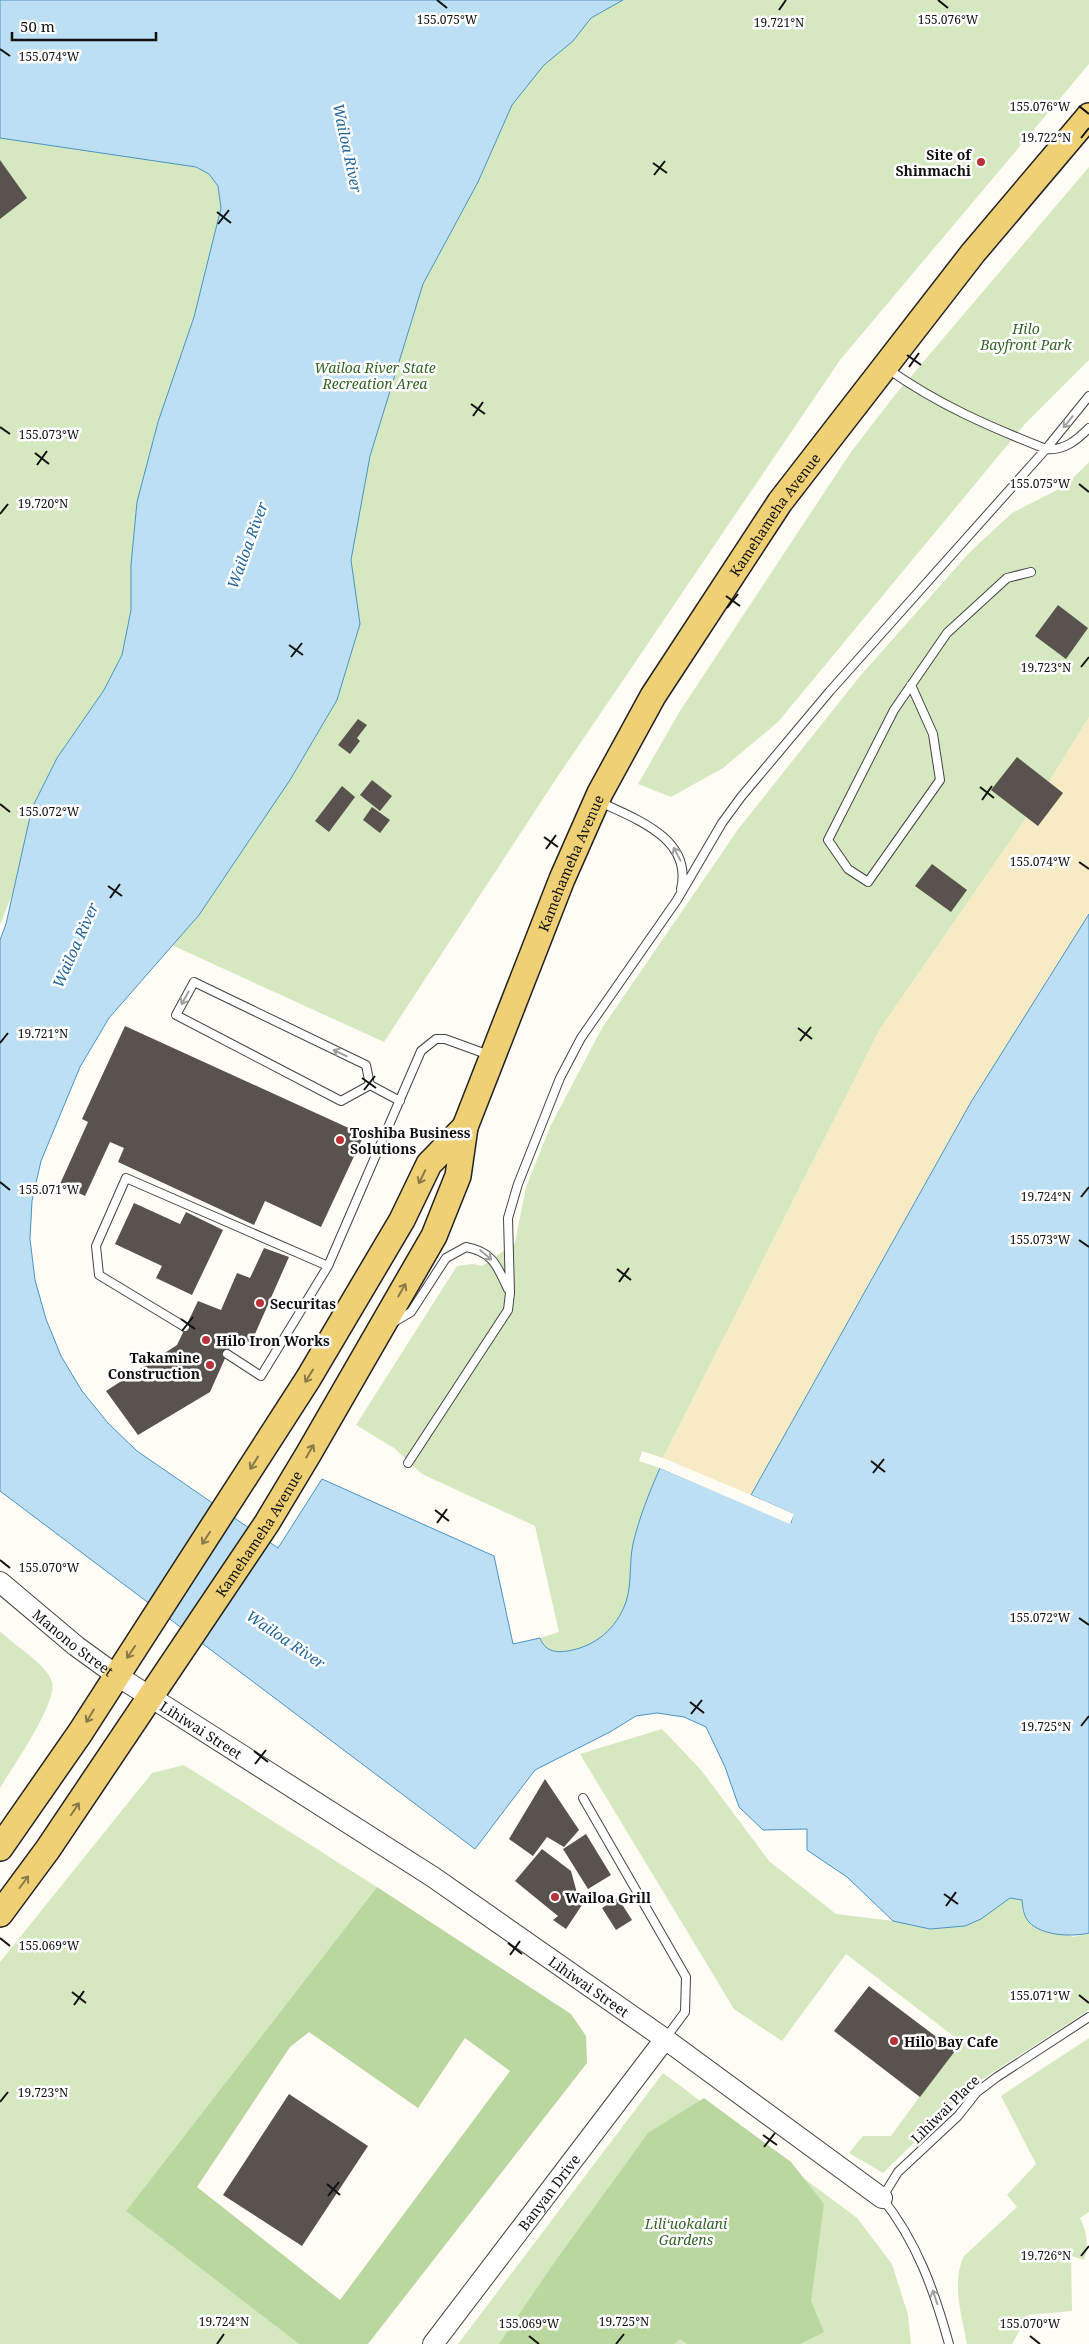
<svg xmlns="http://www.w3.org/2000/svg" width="1089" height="2344" viewBox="0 0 1089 2344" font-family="'Noto Serif',serif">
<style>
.green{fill:#d5e8c0}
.forest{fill:#bad7a0;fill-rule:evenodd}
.sand{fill:#f7ebc5}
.water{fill:#bddff3;stroke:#4994c5}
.pier{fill:#fefcf5}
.building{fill:#59524e}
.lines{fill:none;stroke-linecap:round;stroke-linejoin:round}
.service-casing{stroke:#444;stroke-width:10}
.tertiary-casing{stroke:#444;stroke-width:22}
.primary-casing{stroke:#222;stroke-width:28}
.service{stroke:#fff;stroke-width:8}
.tertiary{stroke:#fff;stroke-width:20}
.primary{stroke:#efd075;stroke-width:25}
.oneway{stroke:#a0a0a0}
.oneway2{stroke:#8b7a48}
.ticks{fill:none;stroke:#111;stroke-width:2}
.poi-dot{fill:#b93139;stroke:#fff;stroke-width:2}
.labels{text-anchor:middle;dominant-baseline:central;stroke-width:5;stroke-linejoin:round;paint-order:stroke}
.poi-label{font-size:14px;font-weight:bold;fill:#111;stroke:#fff;text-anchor:start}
.park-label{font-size:14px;font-style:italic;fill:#326524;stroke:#fff}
.street-label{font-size:14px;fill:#111;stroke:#fff}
.water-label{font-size:15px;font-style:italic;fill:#21679c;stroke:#fff}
.ticks-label{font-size:12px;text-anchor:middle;fill:#111;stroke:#fff;stroke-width:5;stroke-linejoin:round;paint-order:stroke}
</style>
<rect width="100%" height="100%" fill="#fefcf5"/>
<!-- green -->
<path class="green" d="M0,0H1089V64L840,360L554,782L384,1042L176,947L18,880L0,925Z
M1089,167V360L1024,425L778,722L723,768L671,797L638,784L680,711L851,452L895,395Z
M1089,462V717L1031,811L880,1029L663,1458L642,1451L639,1461L660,1468C649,1493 639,1518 633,1544C629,1562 632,1584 626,1602C616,1629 596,1646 568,1651C555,1653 545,1651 540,1638L559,1632L535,1526L422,1474L394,1448L356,1425L457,1266L472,1264L482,1266L515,1243L526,1187L551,1125L602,1028L739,828L861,675L970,552L1012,513L1065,486Z
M0,1631C13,1645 47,1664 52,1682C58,1702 12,1768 0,1788Z
M662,1729L701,1770L769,1861L836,1914L893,1921L930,1929L981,1919L1009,1898L1022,1900L1023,1913L1073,1937L1089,1933V2010L972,2086L883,2173L849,2153L863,2136H891L960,2041L846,1954L782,2041L734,2009L580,1754Z
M184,1765L377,1887L126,2211L299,2344H0V1962L152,1773Z
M1089,2038V2212L1080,2218C1087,2232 1089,2246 1084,2260L1071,2256L1072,2311L1028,2315L1012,2344H967C962,2316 951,2283 964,2256L1017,2207L1007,2195L1036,2164L1001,2096Z
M663,2073L857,2218L892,2264L908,2315L911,2344H458Z"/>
<!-- forest -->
<path class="forest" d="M377,1887L571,2014L586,2036L587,2063L368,2344H299L126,2211ZM309,2032L418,2108L465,2038L510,2071L340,2300L197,2187L290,2047Z
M704,2098L791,2162L824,2204L811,2301L824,2332L800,2344H687L680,2339L674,2344H499L554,2263L648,2133Z"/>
<!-- sand -->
<path class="sand" d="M1089,717V914L971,1102L751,1495L663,1458L880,1029L1031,811Z"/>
<!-- water -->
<path class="water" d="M0,0H623L591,18L573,41L544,65L512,105L478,182L423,284L370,456L351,560L360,624L337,700L290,780L199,915L109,1018L80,1067L41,1161L32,1201L30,1239L35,1280L46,1319L61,1356L82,1391L108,1423L137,1451L278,1548L322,1479L494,1556L513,1644L540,1638C545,1651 555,1653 568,1651C596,1646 616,1629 626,1602C632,1584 629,1562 633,1544C639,1518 649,1493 660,1468L791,1523L793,1514L751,1495L971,1102L1089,914V1933C1072,1937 1042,1936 1029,1922C1023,1915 1023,1908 1022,1900L1010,1898L981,1919L965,1926L930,1929L893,1921L847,1877L807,1850V1829L763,1830L739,1807L725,1767L706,1727L684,1717L657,1713L636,1716L610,1732L535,1770L475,1849L0,1491V940L6,924L32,808L57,758L104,690L122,655L131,610V565L137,502L158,422L194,317L221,208L218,186L209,174L196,167L0,138Z"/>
<!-- pier -->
<path class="pier" d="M661,1466L789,1520L791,1515L750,1497L749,1494L751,1495L794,1514L790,1524L657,1467Z"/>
<!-- building -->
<path class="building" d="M0,160L27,198L0,219Z
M1058,605L1088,628L1066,659L1035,636Z
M358,719L367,725L357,738L360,741L350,754L338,745Z
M1017,757L1063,793L1038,826L991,790Z
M372,780L392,796L380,811L360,795Z
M342,786L355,797L329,832L315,821Z
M372,807L390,820L380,833L363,820Z
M932,864L967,890L951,912L915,886Z
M125,1026L364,1135L321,1227L265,1201L254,1225L118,1162L124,1148L110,1142L85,1196L60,1184L88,1122L82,1119Z
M134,1203L180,1224L186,1212L223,1230L192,1295L156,1278L162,1266L115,1244Z
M264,1248L289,1257L251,1343L235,1336L210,1392L138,1435L106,1391L177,1345L198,1301L221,1310L237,1273L250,1278Z
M545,1779L579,1830L564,1847L547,1837L533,1856L509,1839Z
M586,1834L611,1875L588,1889L563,1849Z
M542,1849L571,1871L577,1893L586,1899L566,1929L553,1920L558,1916L515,1881Z
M618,1898L632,1920L616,1930L602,1908Z
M869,1986L955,2051L920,2097L834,2031Z
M289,2094L368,2146L302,2246L223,2195Z"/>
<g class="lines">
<defs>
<path id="service" d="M888,369C937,404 990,427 1046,449C1064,451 1077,440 1089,428
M911,685L933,734L940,780L868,882L848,869L828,840L894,710L947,633L1007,578L1031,572
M600,802C636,819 693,839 681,889
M370,1085L341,1101L176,1015L194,982L366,1065L370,1085L400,1101
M394,1322L411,1312L446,1258L466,1247C493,1252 497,1266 508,1289
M185,1327L99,1275L96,1246L126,1178L328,1266
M227,1354L261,1376L328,1266L421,1051L436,1039H445L489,1055
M408,1463L508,1310L510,1293L508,1218L518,1184L560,1078L581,1038L677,900L722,823L741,797L830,691L1046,449L1089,396
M583,1798L686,1977L685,2012L665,2039
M949,2344C934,2290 917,2242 882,2198L898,2172L958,2116L977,2092L997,2077L1089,2017"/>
<g id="tertiary">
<path id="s1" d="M0,1582L76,1646L116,1675L433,1877L665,2039L882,2198"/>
<path id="s2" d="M433,2344L665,2039"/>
</g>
<g id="primary">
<path d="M0,1848L80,1733L308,1379L402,1220L429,1164L465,1127"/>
<path id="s3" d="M0,1914L48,1849L267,1523L309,1453L434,1236L458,1176L465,1127L562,879L600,793L653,696L780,502L973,253L1089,116"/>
</g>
</defs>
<!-- service casing -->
<use href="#service" class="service-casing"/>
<!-- tertiary casing -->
<use href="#tertiary" class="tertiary-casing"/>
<!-- primary casing -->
<use href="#primary" class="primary-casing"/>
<!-- service -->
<use href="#service" class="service"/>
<!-- tertiary -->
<use href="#tertiary" class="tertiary"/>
<!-- primary -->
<use href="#primary" class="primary"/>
</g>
<!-- one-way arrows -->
<defs><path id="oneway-shaft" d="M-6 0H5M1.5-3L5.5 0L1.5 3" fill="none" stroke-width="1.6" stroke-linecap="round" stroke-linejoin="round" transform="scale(1.25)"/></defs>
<g class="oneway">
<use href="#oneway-shaft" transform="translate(1068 422) rotate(129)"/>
<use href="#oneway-shaft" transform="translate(677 854) rotate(-118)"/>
<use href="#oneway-shaft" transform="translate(185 998) rotate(119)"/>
<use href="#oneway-shaft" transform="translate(340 1053) rotate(-154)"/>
<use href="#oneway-shaft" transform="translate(486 1255) rotate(40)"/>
<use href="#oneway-shaft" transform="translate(935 2297) rotate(-109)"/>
</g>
<g class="oneway2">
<use href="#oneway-shaft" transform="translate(422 1177) rotate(116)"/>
<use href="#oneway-shaft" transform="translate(402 1290) rotate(-60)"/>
<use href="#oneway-shaft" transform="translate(309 1376) rotate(122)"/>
<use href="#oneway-shaft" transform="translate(310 1451) rotate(-60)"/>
<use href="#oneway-shaft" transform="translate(254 1463) rotate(122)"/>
<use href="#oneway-shaft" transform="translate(206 1538) rotate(123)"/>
<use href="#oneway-shaft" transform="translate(131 1652) rotate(124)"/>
<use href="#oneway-shaft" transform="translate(90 1716) rotate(121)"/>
<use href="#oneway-shaft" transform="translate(75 1809) rotate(-56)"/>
<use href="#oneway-shaft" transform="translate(24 1882) rotate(-53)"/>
</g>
<!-- ticks -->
<path class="ticks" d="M437,0L447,8M938,0L948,8M779,10L786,0M0,49L10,56M1079,106L1089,114M1081,138L1089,128M653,163L667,173M654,175L665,161M217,212L231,223M218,224L229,210M907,355L921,365M909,367L919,353M471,404L485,414M473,416L483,402M0,427L10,434M35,453L49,464M37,465L47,451M1079,484L1089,492M0,514L8,504M726,596L740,606M727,608L738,594M289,645L303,655M291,657L302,643M1081,667L1089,657M980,787L994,798M982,800L992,786M0,804L10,812M544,837L558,847M546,849L556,835M1079,862L1089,869M108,886L122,896M110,898L120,884M798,1028L812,1039M800,1041L811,1027M0,1043L8,1033M362,1078L376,1088M364,1090L375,1076M0,1182L10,1190M1081,1197L1089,1187M1079,1240L1089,1247M617,1269L631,1280M619,1282L629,1268M181,1319L195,1329M182,1331L193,1317M871,1461L885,1472M873,1473L884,1459M435,1510L449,1521M437,1523L447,1509M0,1560L10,1568M1079,1618L1089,1625M690,1702L704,1713M691,1714L702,1700M1081,1726L1089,1716M254,1751L268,1762M255,1764L266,1750M944,1894L958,1904M946,1906L956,1892M0,1938L10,1946M508,1943L522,1954M510,1955L520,1941M72,1992L86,2003M1079,1995L1089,2003M74,2005L84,1991M0,2102L8,2092M763,2135L777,2145M764,2147L775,2133M327,2184L340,2195M328,2196L339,2182M1081,2256L1089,2246M529,2336L539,2344M1030,2336L1040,2344M217,2344L224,2334M616,2344L624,2334"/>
<!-- markers -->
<g class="poi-dot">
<circle cx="981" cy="162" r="5"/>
<circle cx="340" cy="1140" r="5"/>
<circle cx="260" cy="1303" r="5"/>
<circle cx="206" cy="1340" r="5"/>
<circle cx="210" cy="1365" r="5"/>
<circle cx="555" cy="1897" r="5"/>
<circle cx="894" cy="2041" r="5"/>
</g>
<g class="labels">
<!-- poi labels -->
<g class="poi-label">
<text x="971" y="154" text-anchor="end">Site of<tspan x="971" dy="16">Shinmachi</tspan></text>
<text x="350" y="1132">Toshiba Business<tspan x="350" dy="16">Solutions</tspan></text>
<text x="270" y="1303">Securitas</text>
<text x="216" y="1340">Hilo Iron Works</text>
<text x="200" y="1357" text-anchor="end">Takamine<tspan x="200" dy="16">Construction</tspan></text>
<text x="565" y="1897">Wailoa Grill</text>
<text x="904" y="2041">Hilo Bay Cafe</text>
</g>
<!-- park labels -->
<g class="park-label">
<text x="1026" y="328">Hilo<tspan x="1026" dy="16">Bayfront Park</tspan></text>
<text x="375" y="367">Wailoa River State<tspan x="375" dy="16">Recreation Area</tspan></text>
<text x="686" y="2223">Liliʻuokalani<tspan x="686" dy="16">Gardens</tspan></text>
</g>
<!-- street labels -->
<g class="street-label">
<text stroke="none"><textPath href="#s3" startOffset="1609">Kamehameha Avenue</textPath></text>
<text stroke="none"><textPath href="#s3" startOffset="1204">Kamehameha Avenue</textPath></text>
<text stroke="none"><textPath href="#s3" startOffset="460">Kamehameha Avenue</textPath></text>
<text stroke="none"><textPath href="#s1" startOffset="95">Manono Street</textPath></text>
<text stroke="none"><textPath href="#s1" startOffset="250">Lihiwai Street</textPath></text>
<text stroke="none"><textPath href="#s1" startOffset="715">Lihiwai Street</textPath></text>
<text transform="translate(945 2109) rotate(-45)">Lihiwai Place</text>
<text stroke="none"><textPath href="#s2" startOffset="191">Banyan Drive</textPath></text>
</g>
<!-- water labels -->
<g class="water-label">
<text transform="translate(348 148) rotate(78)">Wailoa River</text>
<text transform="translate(247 545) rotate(-70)">Wailoa River</text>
<text transform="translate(75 945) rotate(-66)">Wailoa River</text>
<text transform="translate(286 1639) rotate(34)">Wailoa River</text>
</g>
</g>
<g class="ticks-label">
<text x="447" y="24">155.075°W</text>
<text x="948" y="24">155.076°W</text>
<text x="779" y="27">19.721°N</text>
<text x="49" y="61">155.074°W</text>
<text x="1040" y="111">155.076°W</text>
<text x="1046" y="142">19.722°N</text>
<text x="49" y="439">155.073°W</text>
<text x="1040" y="488">155.075°W</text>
<text x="43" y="508">19.720°N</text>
<text x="1046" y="672">19.723°N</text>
<text x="49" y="816">155.072°W</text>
<text x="1040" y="866">155.074°W</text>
<text x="43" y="1038">19.721°N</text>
<text x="49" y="1194">155.071°W</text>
<text x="1046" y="1201">19.724°N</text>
<text x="1040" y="1244">155.073°W</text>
<text x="49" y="1572">155.070°W</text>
<text x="1040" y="1622">155.072°W</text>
<text x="1046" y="1731">19.725°N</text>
<text x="49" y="1950">155.069°W</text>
<text x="1040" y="2000">155.071°W</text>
<text x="43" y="2097">19.723°N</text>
<text x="1046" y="2260">19.726°N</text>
<text x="224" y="2326">19.724°N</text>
<text x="624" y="2326">19.725°N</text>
<text x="529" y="2328">155.069°W</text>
<text x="1030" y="2328">155.070°W</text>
</g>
<!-- scale -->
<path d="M12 32v8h144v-8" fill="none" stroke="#111111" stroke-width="2.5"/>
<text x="20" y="32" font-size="15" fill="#111111" stroke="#ffffff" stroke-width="4" paint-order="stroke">50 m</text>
</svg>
